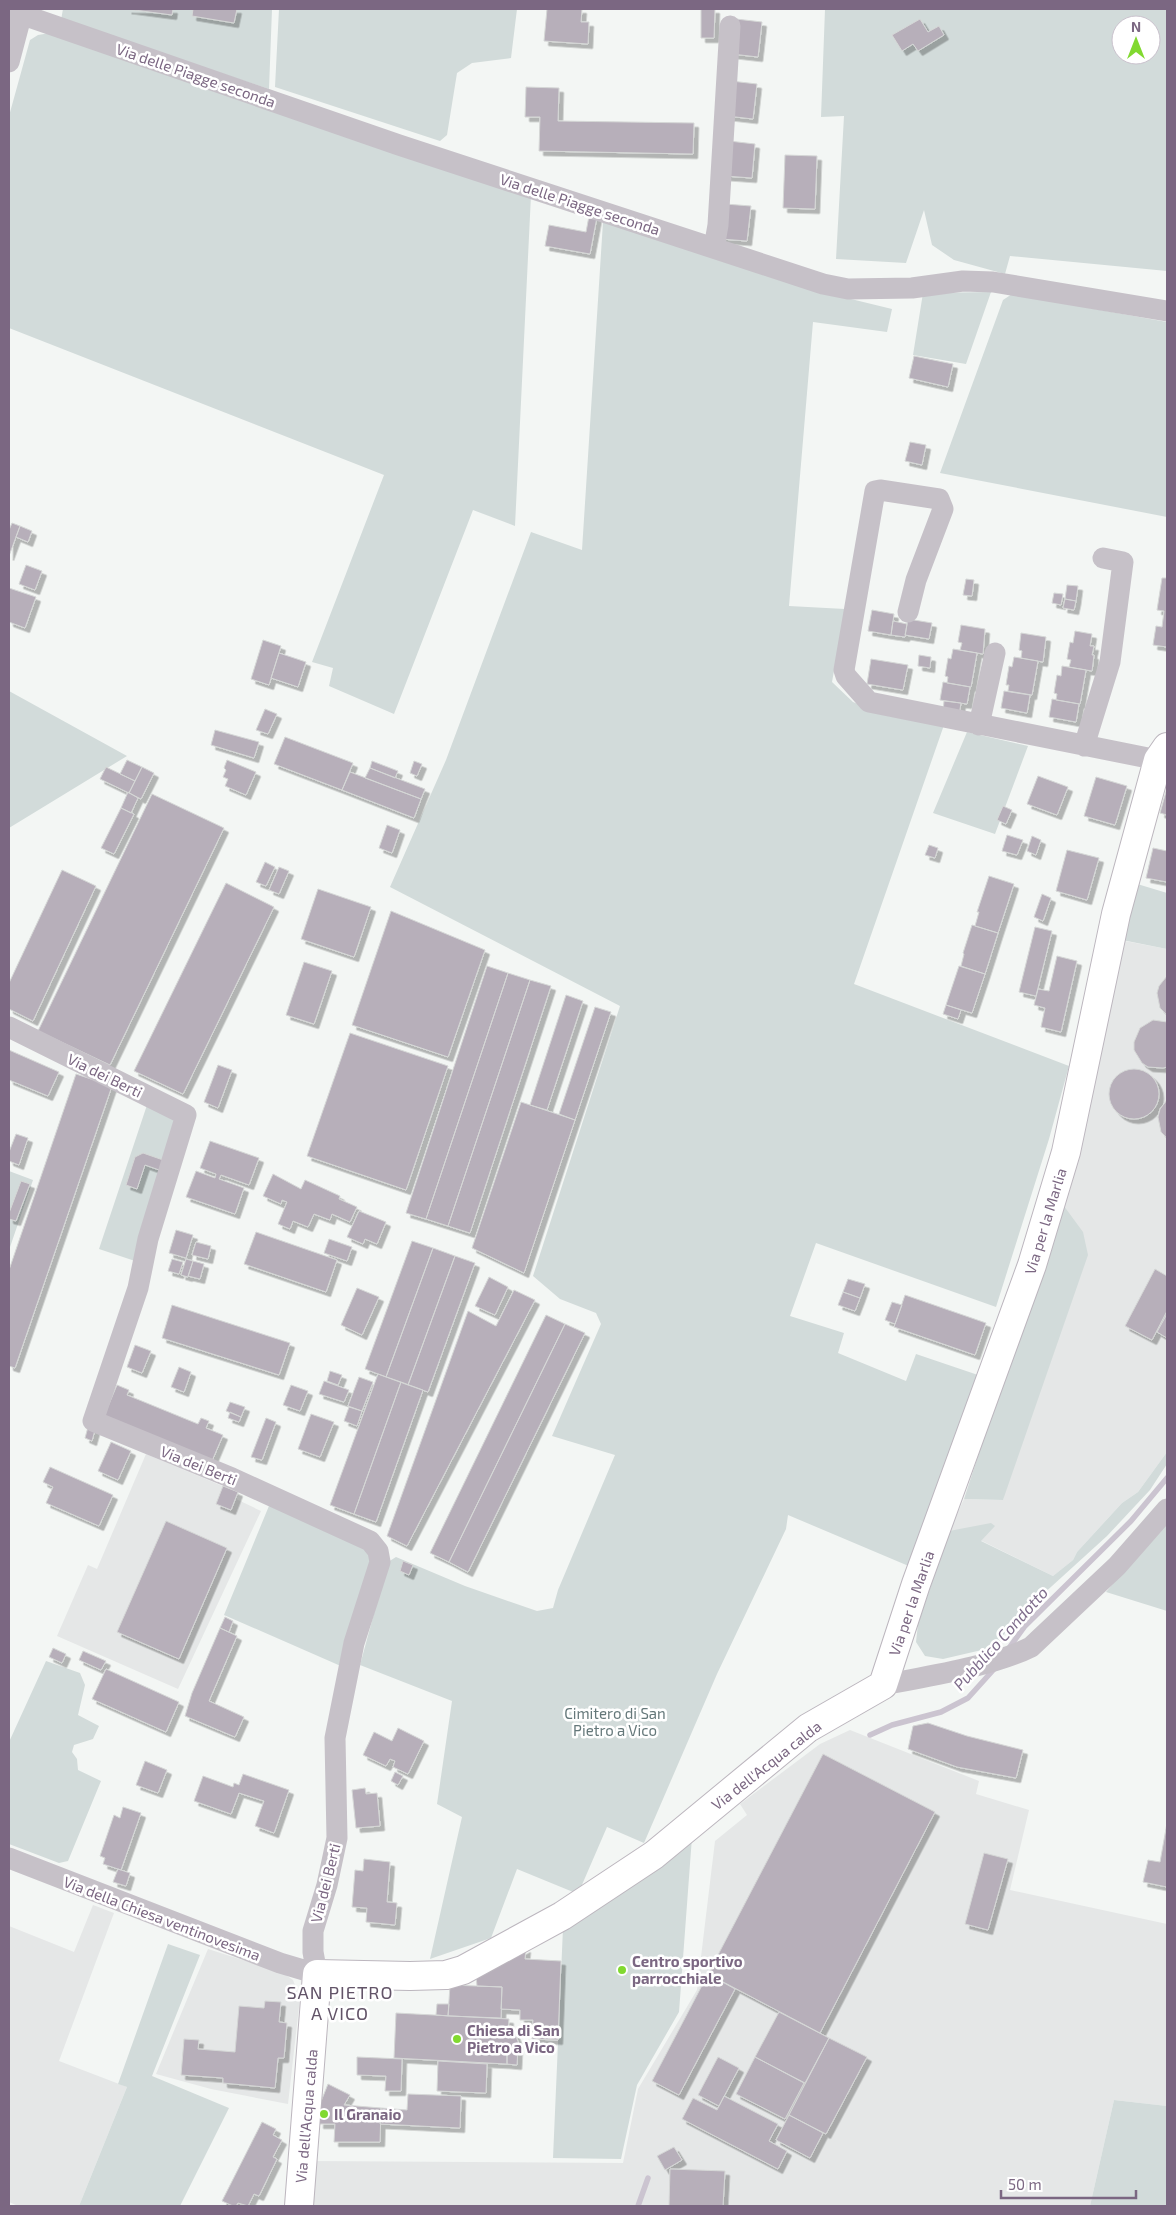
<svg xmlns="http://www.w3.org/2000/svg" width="1176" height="2215" viewBox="0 0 1176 2215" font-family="'Exo 2',sans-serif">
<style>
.built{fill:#e5e7e7}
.green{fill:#d2dbda;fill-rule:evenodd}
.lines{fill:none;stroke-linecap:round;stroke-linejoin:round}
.stream{stroke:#cbc4d0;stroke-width:5.5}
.building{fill:#b7afba;stroke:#d5d7d6;filter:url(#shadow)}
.secondary-casing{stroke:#bcb6be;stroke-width:30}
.street{stroke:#c6c1c8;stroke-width:21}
.secondary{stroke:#fff;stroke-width:28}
.poi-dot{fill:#81d930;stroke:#fff;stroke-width:2}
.labels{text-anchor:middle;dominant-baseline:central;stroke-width:5;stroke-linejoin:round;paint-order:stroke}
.street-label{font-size:15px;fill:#7b6782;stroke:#fff}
.park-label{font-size:15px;fill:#65787a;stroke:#fff}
.poi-label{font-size:15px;font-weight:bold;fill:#7b6782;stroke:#fff;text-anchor:start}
.water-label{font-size:16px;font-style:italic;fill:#7f6d8c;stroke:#fff}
.quarter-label{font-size:18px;letter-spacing:1px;fill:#625468;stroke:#fff}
</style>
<defs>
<filter id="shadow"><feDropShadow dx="4.5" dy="4.5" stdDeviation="0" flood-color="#0004"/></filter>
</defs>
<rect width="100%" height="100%" fill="#f3f6f4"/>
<!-- built -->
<path class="built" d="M1125,941L1167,949V1452L1138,1492L1122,1503L1077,1552L1073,1560L1053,1576L980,1540L994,1526L949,1531L964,1499L1003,1500L1061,1202L1073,1164Z
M146,1454L239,1493L236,1499L261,1511L178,1689L57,1636L88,1565L97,1569Z
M850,1730L979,1781L976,1794L1029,1810L1010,1890L1167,1924V2106L1114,2100L1090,2206H312L311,2161L623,2163L638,2089L697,1990L715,1841L747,1815L740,1804L820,1744Z
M93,1905L114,1913L59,2061L127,2087L79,2206H18L9,2202V1926L74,1952Z
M208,1949L283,1973L293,1980L300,1998L288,2104L211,2089L156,2074Z"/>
<!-- green -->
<path class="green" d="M63,9H272L269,89L61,20Z
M279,9H517L511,58L472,63L457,73L447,135L440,141L275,87Z
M825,9H1167V271L1010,256L1005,274L954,260L932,245L924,210L906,263L836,259L844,116L821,117ZM1121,25H1151V55H1121Z
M50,33L531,195L515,526L473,510L394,714L329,686L333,668L312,662L384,475L9,328V116L30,40L38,35Z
M603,222L814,290L892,309L887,332L813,322L789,606L845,609L832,682L853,702L888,716L944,725L854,984L1069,1066L1049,1139L996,1307L816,1243L790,1316L844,1333L838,1353L906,1381L916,1354L978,1375L911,1567L788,1515L786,1529L717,1674L644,1843L607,1827L578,1894L517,1869L491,1938L430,1959L462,1817L437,1804L452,1701L360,1665L388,1562L396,1557L465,1586L537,1611L553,1608L558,1590L615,1455L552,1436L601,1324L596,1313L560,1299L533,1276L620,1006L390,887L446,760L531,532L582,550Z
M991,292L966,364L913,355L923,293Z
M1012,294L1167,322V517L940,473L1003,300Z
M9,691L127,756L9,828Z
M967,732L1028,746L995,834L933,813Z
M1134,883L1167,893V949L1117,939Z
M148,1102L175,1121L138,1262L99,1249Z
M9,1171L33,1180L9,1250Z
M1061,1202L1083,1232L1088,1255L1003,1500L964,1499Z
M1167,1452V1464L1150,1490L1107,1536L1008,1626L999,1646L943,1659L925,1656L916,1642L918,1624L949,1531L991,1523L995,1526L981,1541L1053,1576L1073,1560L1077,1552L1122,1503L1138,1492Z
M271,1501L363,1545L373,1562L343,1667L224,1615Z
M1167,1521V1611L1106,1592Z
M46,1661L80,1673L85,1685L78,1715L99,1726L93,1739L74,1745L72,1752L77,1759L78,1770L101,1781L68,1861L59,1863L9,1844V1742Z
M692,1837L679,2012L637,2085L621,2159L553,2158L563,1928Z
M168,1944L200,1955L152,2076L229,2108L180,2206H79L127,2087L118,2084Z
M1114,2100L1167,2106V2206H1090Z"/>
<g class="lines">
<!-- stream -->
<path class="stream" d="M1009,1648L1025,1626L1131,1521L1167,1478
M870,1735L892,1725L941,1712L968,1698L995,1668
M638,2206L648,2178"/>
</g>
<!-- building -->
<path class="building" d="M127,9H173L172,15Z
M193,9H237L234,23L192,16Z
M547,9H582L581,22H589L588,44L544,41Z
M701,9H715L714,38H701Z
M736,19L762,22L758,57L732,54Z
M920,19L928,32L939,26L944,35L918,51L913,44L902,51L892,35Z
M731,81L757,84L753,119L727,116Z
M526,87L559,88L558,121L694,123L693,154L539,151L540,117H525Z
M729,141L755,144L752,178L725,176Z
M785,155L817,156L815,209L783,208Z
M725,204L751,206L747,241L721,239Z
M589,216L597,217L590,254L545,246L549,225L586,232Z
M914,356L953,364L948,387L909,378Z
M910,442L926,445L922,465L905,461Z
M12,523L20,526L9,556V530Z
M20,526L32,531L28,542L16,537Z
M26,565L42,571L35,590L19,584Z
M1162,578H1167V647L1153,645L1156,626L1162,627L1164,611L1157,610Z
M966,579L974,580L972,596L963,595Z
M1067,585L1078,586L1076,601L1065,599Z
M9,588L36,597L25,628L9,622Z
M1054,593L1063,594L1061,605L1052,603Z
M1065,599L1076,601L1074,610L1063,608Z
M872,610L894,614L891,635L868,631Z
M908,619L932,623L929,639L905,635Z
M893,621L907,624L905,637L891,635Z
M961,625L985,629L983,654L960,650L962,643L958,642Z
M1075,631L1092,634L1090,646H1094L1092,655H1094L1092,671L1069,667L1071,660L1067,659L1070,642L1073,643Z
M1021,633L1046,637L1043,662L1021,658L1022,651L1019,650Z
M263,640L281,646L269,685L251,679Z
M953,649L977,653L971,687L947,683L948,677L945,676L948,658L951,659Z
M279,653L306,662L298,687L271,678Z
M919,655L931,657L930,668L918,666Z
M1014,657L1038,661L1032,695L1008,691L1009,685H1006L1009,666L1012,667Z
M871,659L908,665L903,690L867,684Z
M1062,666L1086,670L1080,704L1056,700L1057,694L1054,693L1057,675L1061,676Z
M943,682L970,687L967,704L940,700Z
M1004,691L1030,695L1027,713L1001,708Z
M1052,699L1079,704L1076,722L1049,717Z
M944,701L961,703L959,715L943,712Z
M265,709L277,714L268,734L256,730Z
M215,730L259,742L254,758L211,745Z
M285,737L353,763L342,790L274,764Z
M127,760L142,767L135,781L120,774Z
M227,760L256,772L246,795L225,786L228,779L223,777L226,770L224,768Z
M372,761L398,771L395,778L370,768Z
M414,761L422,764L417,776L410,773Z
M106,767L135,781L129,793L100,779Z
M142,767L154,773L141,799L129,793Z
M370,768L425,789L421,799L365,778Z
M350,772L421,799L414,818L342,790Z
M1038,776L1068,787L1057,815L1027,804Z
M1096,777L1127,786L1115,825L1084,816Z
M1167,788V815L1160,813Z
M128,792L138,798L131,813L121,808Z
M152,794L224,828L110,1065L38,1031Z
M1003,806L1012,810L1006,824L997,820Z
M121,808L134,814L114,854L101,848Z
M387,825L400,830L392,853L379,848Z
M1007,835L1023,840L1017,855L1002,851Z
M1032,836L1041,840L1036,855L1027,851Z
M929,845L938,848L935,858L925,855Z
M1153,848L1167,851V882L1146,878Z
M1067,850L1099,858L1087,900L1056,891Z
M265,862L275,867L266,886L256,882Z
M279,867L289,871L279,894L269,890Z
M62,870L96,886L33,1021L9,1009V983Z
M989,876L1014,884L998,933L975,926L979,912H977Z
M226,883L274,907L183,1094L134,1071Z
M318,889L371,907L354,957L301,939Z
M1042,894L1051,898L1043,921L1034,917Z
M391,911L485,950L448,1057L352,1025Z
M972,925L998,933L985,974L961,966L964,954L963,953Z
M1035,927L1052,931L1036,996L1019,992Z
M1057,956L1077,961L1061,1032L1041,1027L1045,1008L1034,1005L1038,989L1049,991Z
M304,962L332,971L314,1024L286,1015Z
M487,966L508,973L426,1219L406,1213Z
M959,966L985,974L972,1013L946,1005Z
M508,973L530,980L448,1226L426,1219Z
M1167,976V1015L1160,1008L1157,993L1159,986Z
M530,980L551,986L470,1233L448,1226Z
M566,995L583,1001L547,1110L530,1105Z
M946,1005L961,1010L958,1019L943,1014Z
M595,1007L611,1012L575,1120L559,1114Z
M1153,1020L1167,1022V1067L1163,1068L1148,1067L1142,1063L1134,1050V1042L1140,1028Z
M350,1033L448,1066L406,1190L307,1156Z
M9,1050L59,1072L48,1096L9,1080Z
M218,1065L232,1070L218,1108L204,1102Z
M1109 1094a25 25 0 1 1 50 0a25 25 0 1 1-50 0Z
M76,1074L112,1086L15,1368L9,1366V1270Z
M1167,1100V1138L1161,1132L1158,1117L1160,1109Z
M521,1102L575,1120L524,1273L472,1248Z
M16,1134L28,1138L19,1165L9,1161V1152Z
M210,1141L259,1158L249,1185L221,1175L219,1179L244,1188L235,1214L186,1197L196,1171L215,1178L216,1174L200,1168Z
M143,1153L166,1161L162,1171L145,1165L137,1189L126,1185L135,1157Z
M273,1174L301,1189L305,1180L340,1196L339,1199L357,1207L350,1222L332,1214L330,1220L314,1214L308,1227L293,1221L290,1229L278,1224L287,1202L282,1200L281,1204L263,1196Z
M21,1181L30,1184L16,1221L9,1219V1213Z
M359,1211L386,1222L377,1244L365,1239L363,1244L347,1237Z
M176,1230L193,1235L186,1258L169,1253Z
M256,1232L337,1260L326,1292L244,1264Z
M329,1239L352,1247L347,1261L324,1253Z
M412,1241L433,1248L386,1377L365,1369Z
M196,1242L211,1246L208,1259L192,1255Z
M433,1248L455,1256L408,1385L386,1377Z
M455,1256L475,1263L428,1392L408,1385Z
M172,1259L183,1262L179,1274L168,1271Z
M186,1259L193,1261L188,1277L181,1275Z
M193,1261L204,1264L200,1279L188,1276Z
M1155,1269L1167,1276V1311L1152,1340L1125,1326Z
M489,1277L508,1287L495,1315L475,1306Z
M848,1279L865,1284L860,1298L843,1292Z
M357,1288L379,1297L362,1335L341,1325Z
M514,1290L535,1300L407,1546L387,1536L468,1311L496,1326Z
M843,1292L860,1298L855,1311L838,1305Z
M905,1295L986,1323L975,1355L894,1327Z
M892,1302L902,1305L895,1324L885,1320Z
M172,1305L290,1343L279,1375L162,1338Z
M1167,1314V1338L1157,1332Z
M546,1315L565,1324L449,1562L430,1553Z
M565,1324L585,1333L468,1572L449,1562Z
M135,1345L151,1351L142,1373L127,1367Z
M179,1367L191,1372L184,1392L171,1387Z
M330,1371L342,1375L338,1385L327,1381Z
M378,1374L401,1382L354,1514L330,1505Z
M359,1377L373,1382L362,1411L348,1406Z
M324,1381L349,1390L344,1402L319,1394Z
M401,1382L423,1390L376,1522L354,1514Z
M117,1385L129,1390L127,1395L198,1424L201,1418L209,1421L206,1428L223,1435L212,1461L104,1416Z
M291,1385L308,1391L300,1411L283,1405Z
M230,1402L245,1407L241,1417L226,1411Z
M349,1407L362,1411L357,1426L344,1421Z
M230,1412L241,1417L239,1422L228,1418Z
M311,1414L334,1422L320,1457L298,1449Z
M266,1418L276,1422L262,1460L251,1457Z
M88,1427L95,1430L92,1441L85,1438Z
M111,1442L131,1451L118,1480L98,1471Z
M50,1467L113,1495L99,1526L46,1503L53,1487L43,1482Z
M223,1486L238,1492L231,1510L216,1504Z
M166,1521L227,1548L179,1659L117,1632Z
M403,1561L413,1565L409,1575L400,1571Z
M225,1617L233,1621L229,1632L220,1628Z
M220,1628L237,1636L209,1701L244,1717L235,1737L185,1716L192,1693Z
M53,1648L66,1654L62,1663L49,1657Z
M83,1651L106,1661L101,1670L79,1660Z
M106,1669L179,1702L166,1732L92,1699Z
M928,1723L967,1736L1023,1750L1016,1778L957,1767L908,1749L913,1726Z
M398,1728L424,1741L408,1774L393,1767L395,1761L390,1759L386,1766L363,1755L374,1732L392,1741Z
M823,1754L935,1812L820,2033L708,1974Z
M145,1761L167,1770L158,1793L136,1785Z
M395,1772L403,1776L398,1785L391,1781Z
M243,1774L289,1790L274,1833L255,1826L264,1801L239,1793L231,1814L194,1801L203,1776L233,1787L234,1783L239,1785Z
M365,1788L366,1794L377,1793L380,1826L356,1828L352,1790Z
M123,1807L141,1813L121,1870L103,1864L105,1858L100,1856L114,1815L120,1818Z
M1167,1823V1887L1143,1882L1148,1860L1160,1862Z
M984,1853L1008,1859L988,1930L965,1924Z
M364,1859L390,1862L387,1902L397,1903L395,1925L366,1922L367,1908L352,1907L355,1870L363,1871Z
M118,1869L130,1873L126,1886L113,1882Z
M526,1948L525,1959L561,1961L558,2040L532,2039L533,2020H520V2010L501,2009L502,1987L477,1986L476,1976Z
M708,1974L735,1989L679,2095L652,2081Z
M450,1985L502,1987L501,2018L448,2016Z
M265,2001L281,2002L279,2022L287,2023L284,2058H278L275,2088L223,2083V2078L181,2075L184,2039L199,2040L198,2049L235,2052L239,2006L264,2008Z
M437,2004H449L448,2016L436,2015Z
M779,2012L829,2038L805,2083L755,2057Z
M396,2013L509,2019L508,2031L515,2034L519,2044L515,2050L507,2053V2064L394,2058Z
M829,2038L867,2057L826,2134L789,2115Z
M518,2047L517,2065L507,2064V2053L512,2052Z
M357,2057L402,2059L401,2091H385L386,2076L357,2075Z
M718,2057L739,2068L719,2106L698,2095Z
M755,2057L804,2083L785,2119L736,2094Z
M438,2061L487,2064L486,2093L437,2091Z
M328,2084L350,2095L344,2105L381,2108L380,2142H334L335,2124H319L320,2104Z
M408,2094L461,2096L460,2128L380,2124L381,2108L407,2110Z
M724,2096L778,2124L769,2141L787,2151L778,2169L682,2119L693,2098L717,2110Z
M789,2115L823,2133L810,2158L776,2140Z
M262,2122L276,2129L273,2135L282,2140L273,2157L277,2159L259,2196L254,2194L248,2206L238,2203L236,2206H233L222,2201Z
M674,2147L682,2160L665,2170L657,2156Z
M670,2169L725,2171L723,2206H669Z"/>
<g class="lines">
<defs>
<path id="secondary" d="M299,2206L317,1974L410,1976L446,1975L463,1970L562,1916L654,1855L808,1728L883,1685L916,1584L1032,1265L1066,1152L1116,914L1158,760L1167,747"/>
</defs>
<!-- secondary casing -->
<use href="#secondary" class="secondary-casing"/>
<!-- street -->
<path class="street" d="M9,10L399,145L823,284L848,289L912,288L963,281L993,282L1167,311
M9,62L23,9
M714,248L718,225L730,26
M908,612L916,580L943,509L939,499L880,490L875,491L844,670L846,676L869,702L1158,760
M979,725L995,653
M1084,746L1110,662L1123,562L1103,558
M9,1027L186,1115L148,1239L138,1288L93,1421L232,1478L370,1541L378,1551L380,1562L354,1643L335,1738L337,1838L327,1885L313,1931V1952L317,1974L280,1963L9,1858
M883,1685C928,1676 991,1667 1031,1647L1117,1566L1167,1509"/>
<!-- secondary -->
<use href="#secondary" class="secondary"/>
</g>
<!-- markers -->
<g class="poi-dot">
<circle cx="622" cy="1970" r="5"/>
<circle cx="457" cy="2039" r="5"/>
<circle cx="324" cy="2114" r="5"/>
</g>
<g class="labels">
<!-- street labels -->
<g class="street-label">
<text transform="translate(196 75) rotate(19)">Via delle Piagge seconda</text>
<text transform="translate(580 204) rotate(18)">Via delle Piagge seconda</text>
<text transform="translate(105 1075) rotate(26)">Via dei Berti</text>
<text transform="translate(1045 1221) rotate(-73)">Via per la Marlia</text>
<text transform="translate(199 1465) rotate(22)">Via dei Berti</text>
<text transform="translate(911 1603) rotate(-71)">Via per la Marlia</text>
<text transform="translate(766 1765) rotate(-38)">Via dell'Acqua calda</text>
<text transform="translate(325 1883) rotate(-76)">Via dei Berti</text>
<text transform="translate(162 1918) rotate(21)">Via della Chiesa ventinovesima</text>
<text transform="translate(306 2116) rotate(-85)">Via dell'Acqua calda</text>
</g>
<!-- park labels -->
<g class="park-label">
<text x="615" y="1713">Cimitero di San<tspan x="615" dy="17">Pietro a Vico</tspan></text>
</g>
<!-- poi labels -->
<g class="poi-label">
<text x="632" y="1961">Centro sportivo<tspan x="632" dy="17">parrocchiale</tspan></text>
<text x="467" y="2030">Chiesa di San<tspan x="467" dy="17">Pietro a Vico</tspan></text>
<text x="334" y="2114">Il Granaio</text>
</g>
<!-- water labels -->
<g class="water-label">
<text transform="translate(1000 1638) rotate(-48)">Pubblico Condotto</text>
</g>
<!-- quarter labels -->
<g class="quarter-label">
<text x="340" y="1992">SAN PIETRO<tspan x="340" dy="21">A VICO</tspan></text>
</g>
</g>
<!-- border -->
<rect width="1176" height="2215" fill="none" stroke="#7b6782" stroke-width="20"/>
<!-- north arrow -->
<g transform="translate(1136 40)"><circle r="24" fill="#ffffff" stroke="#cac2cd"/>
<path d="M0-4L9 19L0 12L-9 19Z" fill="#81d930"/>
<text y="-8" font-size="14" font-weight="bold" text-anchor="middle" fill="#7b6782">N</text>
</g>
<!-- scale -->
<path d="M1001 2190v8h135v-8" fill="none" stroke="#7b6782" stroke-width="2.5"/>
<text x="1008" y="2190" font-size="15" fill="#7b6782" stroke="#ffffff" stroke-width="4" paint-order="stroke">50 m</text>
</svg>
